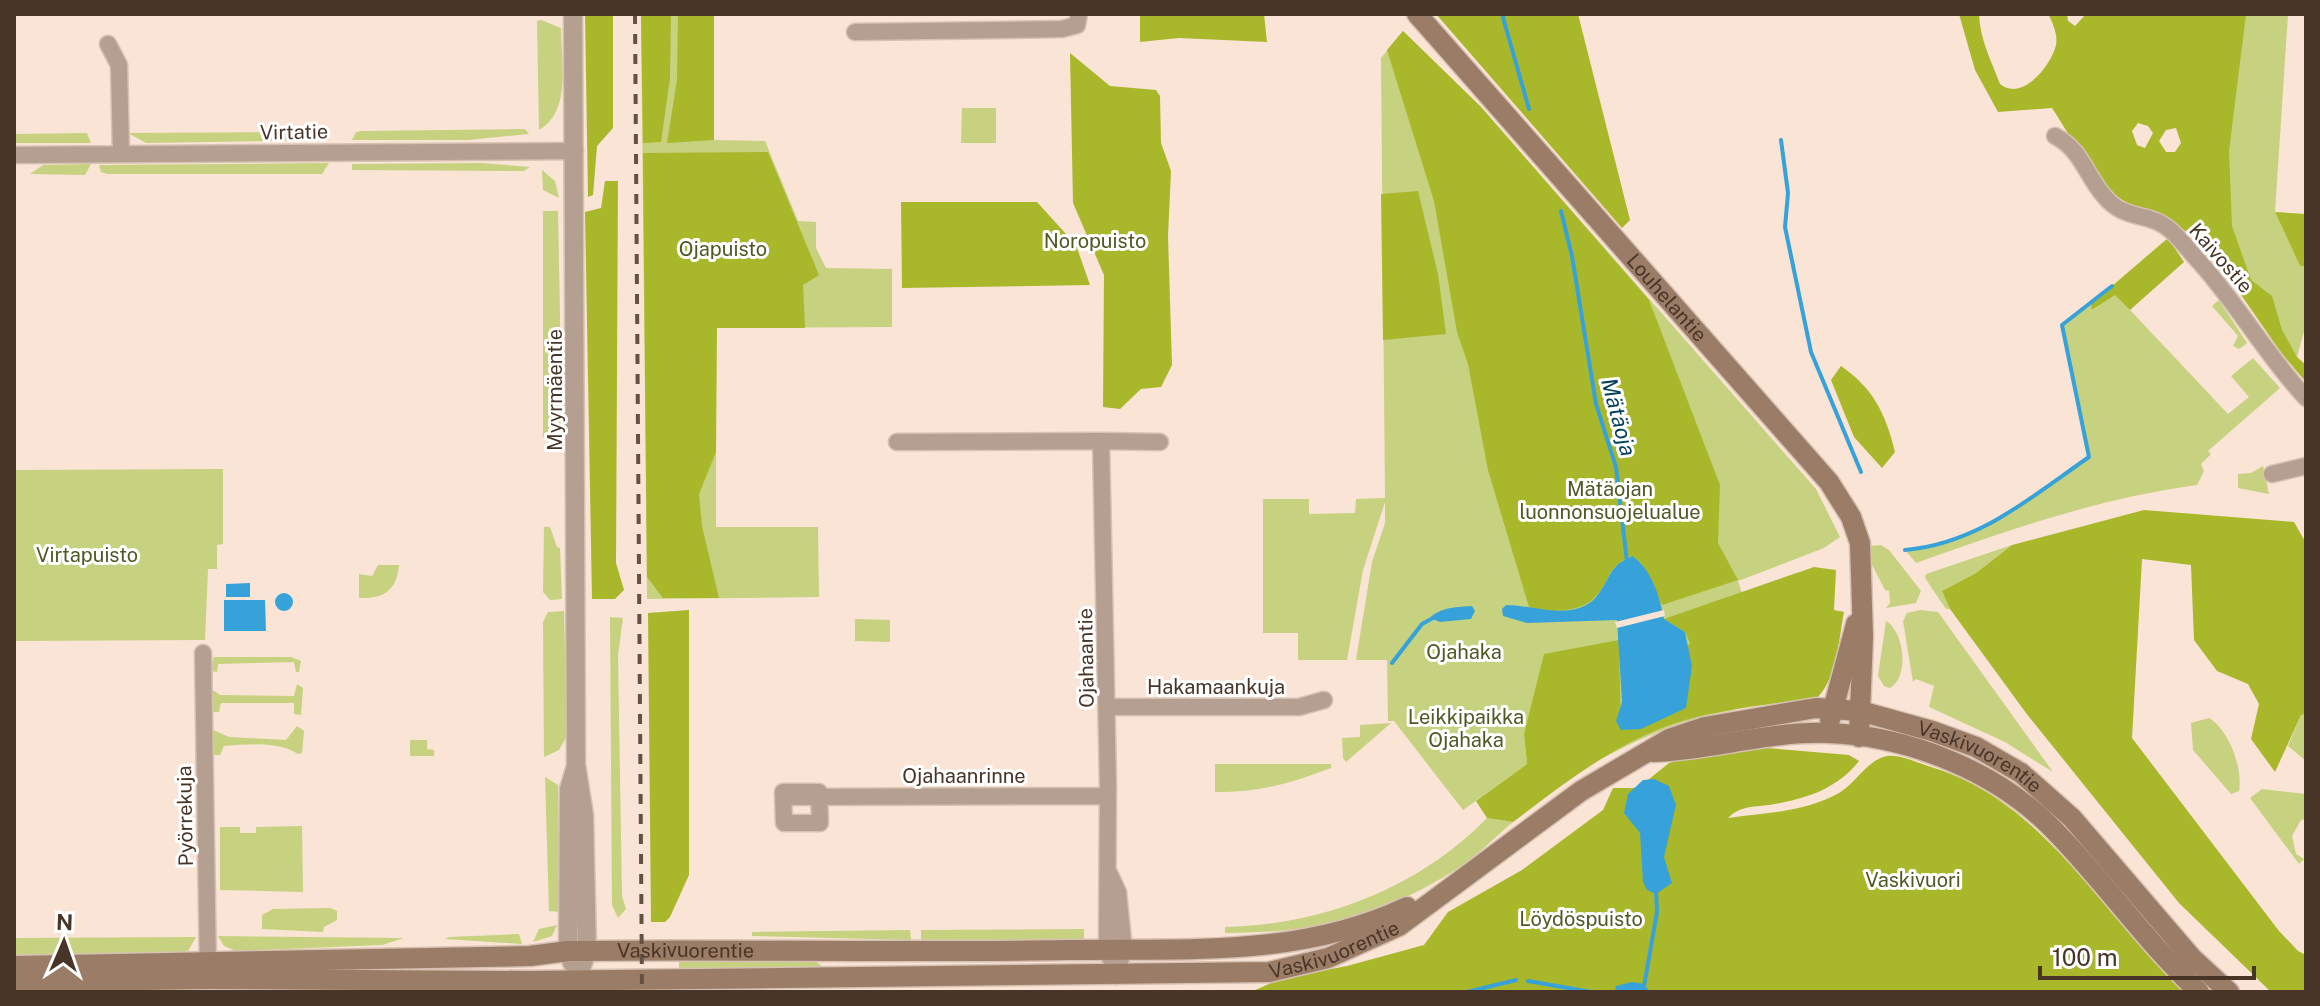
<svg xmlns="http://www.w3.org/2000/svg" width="2320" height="1006" viewBox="0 0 2320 1006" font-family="'Public Sans',sans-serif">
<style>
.green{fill:#c6d27f}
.forest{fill:#a9b72b;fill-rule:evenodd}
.water{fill:#37a2d9}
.pier{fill:#f9e4d6}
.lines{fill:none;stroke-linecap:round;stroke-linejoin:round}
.stream{stroke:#37a2d9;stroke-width:4}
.minor-casing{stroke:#d6c1b3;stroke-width:19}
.tertiary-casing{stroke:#d6c1b3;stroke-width:21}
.secondary-casing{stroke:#d6c1b3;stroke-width:23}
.minor{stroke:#b59f91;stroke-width:16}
.tertiary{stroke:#b59f91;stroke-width:18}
.secondary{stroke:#9b7c67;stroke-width:20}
.rail{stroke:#655143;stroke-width:4;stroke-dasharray:10 10;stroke-linecap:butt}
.labels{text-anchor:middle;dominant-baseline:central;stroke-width:6;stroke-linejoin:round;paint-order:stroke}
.street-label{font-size:20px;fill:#493527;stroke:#fff}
.park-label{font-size:20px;fill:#515824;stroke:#fff}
.water-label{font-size:22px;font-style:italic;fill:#02405c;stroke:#fff}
</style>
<rect width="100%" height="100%" fill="#f9e4d6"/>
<!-- green -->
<path class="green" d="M641,14H714V140L765,141L798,221L816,222V248L826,268L892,269V327L716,328V527H818L819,597L647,599Z
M2224,14H2288L2275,212L2300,266H2306V332L2305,328L2297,357L2306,380L2280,353L2244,296L2220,270Z
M541,20L561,28C561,61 572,111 539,130L537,21Z
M1403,31L1481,107L1816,489L1840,537L1824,548L1738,581L1742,593L1796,573L1734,710C1673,721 1632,742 1579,771L1524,734L1527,764L1463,810L1394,721H1388L1387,660H1356L1372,562L1385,523V502L1363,570L1347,660H1298V633H1263V499H1309V514L1355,513L1356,499L1385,498L1381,58Z
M962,108H996V143H961Z
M525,129L529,134L468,140H352L356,132L362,131Z
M321,132L326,133L329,140L146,143L128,133Z
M87,133L91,143H14V134Z
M329,163L322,174H107L101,172L99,165Z
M481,163L530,167L524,171L352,170V164Z
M91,164L85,175L30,174L43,165Z
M542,170L555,181L559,198L543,190Z
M543,211H558L562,424L557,435L543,437Z
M2115,294L2228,414L2249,397L2231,376L2253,358L2280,388L2208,451L2211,454L2201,464L2204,471L2197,485C2100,498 2008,530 1916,563L1905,550C1978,544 2031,497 2088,457L2062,325L2091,304L2093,310Z
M2219,300L2247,343L2239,349L2233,346L2238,336L2212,306Z
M2263,466L2269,494L2238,488V474L2251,473Z
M223,469V544L217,545V569H208L205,640L14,641V470Z
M544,527H550L557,547L560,548L562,599L550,600L543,592Z
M1881,545L1889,550L1921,591L1916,603L1886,608L1890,603L1889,591L1885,590L1871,563L1870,546Z
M2012,545L1976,573L1942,591L1950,609H1946L1925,578L1926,574Z
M378,565H399C397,590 384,599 359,598V574L372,576Z
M1920,610L1938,612L2053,772L2005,742L1929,707L1934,686L1916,679L1913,682L1903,621L1907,613Z
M564,611L567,736L559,750L544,757L543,622L548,612Z
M610,617L623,618L618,655L622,896L626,909L618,918L612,905Z
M855,619L890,620V642L855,641Z
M1886,621C1904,631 1910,676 1890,688L1884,686L1878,676Z
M214,657H291L301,661L299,672H296L294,662L218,664L217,672L210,671Z
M297,684L303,688L301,715L294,714V703H221L219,712H212L213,690L220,695L294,696Z
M2306,714V761L2288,746L2301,715Z
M2209,718C2229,730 2243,768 2239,791L2231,794L2193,750L2191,723Z
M1391,723L1346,762L1343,758L1342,738L1360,737V725Z
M297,726L304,731L302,753L298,754C279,741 247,744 224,746L220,755H212L213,730L229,737L286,740Z
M410,740H427V749L434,750V756H410Z
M1215,764H1331V768C1288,784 1261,792 1215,792Z
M545,777L558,785L560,912L549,911Z
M2262,789L2306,794V819L2301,820L2292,836L2296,854L2304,859L2299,864L2250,798Z
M1487,818L1513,822C1494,838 1476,857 1455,870C1379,918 1313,933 1225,933V927C1321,925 1418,889 1487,818Z
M302,826L303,892L220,890V827H240V833H256V827Z
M330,908L337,911V920L324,927L323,932L262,929V915L273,909Z
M557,925L552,936L533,942L539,929Z
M1084,929V940H921V930Z
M910,930L911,940L752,936V932Z
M519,934L522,944L445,939L449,937Z
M218,936L404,938L382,945L236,951L224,946Z
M196,937L188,951L176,954L14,955V938Z
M814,960L824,968L679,969V961Z"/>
<!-- forest -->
<path class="forest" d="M585,14H613V128L597,146L593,195L588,197Z
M641,14H671L670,78L661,142L643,143Z
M678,14H714V140L667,143L677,80Z
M1140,14H1264L1267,42L1179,38L1140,42Z
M1436,14H1578L1630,220L1622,228Z
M1959,14H1979C1980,40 1991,60 2000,84C2022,102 2051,66 2056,45C2058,35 2053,23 2048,14H2067L2068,21L2075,26L2086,14H2246L2229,151L2232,226L2251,280L2272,296L2282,330L2297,357L2306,365V382C2267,339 2241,288 2202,245C2177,218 2141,215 2112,193C2094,179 2066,129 2052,108L1998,112L1975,70ZM2138,123L2148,126L2153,133L2145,148L2137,145L2132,131ZM2176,128L2181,143L2175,152H2166L2159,141L2166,130Z
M1403,31L1481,107L1649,300L1720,485L1718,543L1738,580L1662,605L1640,562L1631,556C1603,570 1613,579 1595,597C1581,613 1548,613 1529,607L1488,470L1468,364L1457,332L1434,201L1387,50Z
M1070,53L1110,86L1156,90L1160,96L1161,143L1171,171L1168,236L1172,365L1161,387L1141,389L1120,409L1103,407L1104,275L1073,203Z
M768,152L819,275L803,285L805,328H717L716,452L699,494L702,526L719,598H663L647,577L643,153Z
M605,181H618L616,563L624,590L615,599H592L585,212L601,208Z
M1418,191L1438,274L1446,334L1383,340L1381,194Z
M901,202H1037L1076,245L1090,285L902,288Z
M2275,212L2306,214V266H2300Z
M2168,238L2184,262L2130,310L2115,295L2092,310L2091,304Z
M1841,366C1873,388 1886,414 1895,452L1882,468L1854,437L1831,380Z
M2144,510L2294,522L2306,543V714L2301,715L2275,772L2251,739L2259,704L2248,684L2217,671L2194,640L2191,565L2142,559L2132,738L2279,931L2298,951L2306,955V992H2271L2179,903L2026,713L1950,609L1942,591L1976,573L2012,545Z
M1814,567L1836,570L1834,610L1844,612C1839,638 1837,677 1818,697C1778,704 1737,707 1697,717C1626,734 1570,779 1513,822L1487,818L1476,801L1527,764L1524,734L1544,654L1619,640L1621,730L1625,729L1690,643L1685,632L1664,619Z
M689,610V875L670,917L665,922H651L648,613Z
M1767,748L1849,755L1859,761C1836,790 1805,799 1769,805C1752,807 1740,806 1728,818C1766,813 1805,812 1839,793C1856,783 1867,760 1887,756C1899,754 1916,762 1928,766C2045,800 2100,914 2184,992H1251L1282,978L1347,966L1424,945L1448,912L1522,870L1603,810L1613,788H1638L1669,763L1693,756Z"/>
<!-- water -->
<path class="water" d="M1632,556C1651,568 1660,597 1664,619L1685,632L1692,666L1686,708L1641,729L1621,730L1616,721L1622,702L1617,620L1527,623L1503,616L1502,609L1506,605C1533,605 1574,622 1596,597C1612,578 1606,568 1632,556Z
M250,583V597H226V584Z
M275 602a9 9 0 1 1 18 0a9 9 0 1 1-18 0Z
M224,600H265L266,631H224Z
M1472,606L1475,611L1471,619L1440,622L1430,618C1440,607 1458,607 1472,606Z
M1654,779L1669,786L1676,805L1664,857L1672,883L1656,894L1647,890L1643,882L1640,833L1624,813L1628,794L1643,780Z
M1632,982L1644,984L1650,992H1615L1616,986Z"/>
<!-- pier -->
<path class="pier" d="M1664,610L1665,616L1617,628L1615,622Z"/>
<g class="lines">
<!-- stream -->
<path class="stream" d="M1502,14L1529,109
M1781,140L1788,193L1785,227L1811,352L1861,472
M1561,211L1572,256L1596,404L1616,467L1627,562
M1905,550C1978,544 2031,497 2089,457L2062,325L2112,286
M1392,663L1422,624L1433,618
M1528,981L1591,992
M1467,992L1516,980
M1643,992L1657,912L1656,891"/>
<defs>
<path id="minor" d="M855,32L1062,29L1077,25L1079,14
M108,44L119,65L121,154
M2055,136C2082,150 2086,176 2105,197C2124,220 2148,213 2165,226C2176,233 2186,247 2195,257C2236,301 2265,354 2306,398
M14,155L575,151
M1101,441L1160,442
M897,442L1101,441L1108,786L1107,950L1117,976
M2272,474L2306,466
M203,653L208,971
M1107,707H1299L1324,700
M783,792H819L820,823H784Z
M784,797L1108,796
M1109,873L1118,892L1124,950L1121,959"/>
<path id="tertiary" d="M573,14L576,765L584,815L587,951L577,981
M572,963L568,951L569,789L576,766"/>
<g id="secondary">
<path id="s1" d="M1417,14L1829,482L1851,517L1860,543L1863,637L1859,737"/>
<path d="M1830,720L1856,624"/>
<path d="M1653,752C1712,750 1768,731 1828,733C1909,736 1996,771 2053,829C2104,881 2146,942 2199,992"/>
<path id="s2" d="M14,966L530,956L568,951C734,949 901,953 1067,950C1184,948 1299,958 1407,907"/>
<path id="s3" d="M14,982L208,979L530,981L1269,972L1328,958L1399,926L1581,791L1669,739L1705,727L1816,708L1860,711L1932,731L1976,747L2021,773L2072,818L2192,958L2229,992"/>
</g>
</defs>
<!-- minor casing -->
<use href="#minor" class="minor-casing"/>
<!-- tertiary casing -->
<use href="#tertiary" class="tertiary-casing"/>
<!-- secondary casing -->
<use href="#secondary" class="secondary-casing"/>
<!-- minor -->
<use href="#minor" class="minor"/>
<!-- tertiary -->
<use href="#tertiary" class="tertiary"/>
<!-- secondary -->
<use href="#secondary" class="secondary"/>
<!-- rail -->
<path class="rail" d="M635,14L642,992"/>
</g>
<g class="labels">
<!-- street labels -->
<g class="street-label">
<text transform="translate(294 132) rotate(-1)">Virtatie</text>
<text transform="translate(2221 258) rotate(49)">Kaivostie</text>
<text stroke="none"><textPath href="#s1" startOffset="378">Louhelantie</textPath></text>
<text transform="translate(555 390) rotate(-90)">Myyrmäentie</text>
<text transform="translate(1086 658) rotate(-91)">Ojahaantie</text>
<text x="1216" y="687">Hakamaankuja</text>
<text stroke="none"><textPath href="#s3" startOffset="2046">Vaskivuorentie</textPath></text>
<text x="964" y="776">Ojahaanrinne</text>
<text transform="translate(185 816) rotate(-91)">Pyörrekuja</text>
<text stroke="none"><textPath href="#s3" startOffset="1324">Vaskivuorentie</textPath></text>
<text stroke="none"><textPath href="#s2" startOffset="672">Vaskivuorentie</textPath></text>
</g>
<!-- park labels -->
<g class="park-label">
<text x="1095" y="241">Noropuisto</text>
<text x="723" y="249">Ojapuisto</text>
<text x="1610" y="489">Mätäojan<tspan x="1610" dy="23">luonnonsuojelualue</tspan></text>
<text x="87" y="555">Virtapuisto</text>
<text x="1464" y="652">Ojahaka</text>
<text x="1466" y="717">Leikkipaikka<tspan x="1466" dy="23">Ojahaka</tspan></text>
<text x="1913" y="880">Vaskivuori</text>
<text x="1581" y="919">Löydöspuisto</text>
</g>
<!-- water labels -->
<g class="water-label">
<text transform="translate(1619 417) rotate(75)">Mätäoja</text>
</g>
</g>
<!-- border -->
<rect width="2320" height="1006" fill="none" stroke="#493527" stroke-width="32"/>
<!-- north arrow -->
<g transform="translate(64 942) rotate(2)" stroke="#ffffff" stroke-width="6" paint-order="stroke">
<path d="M0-6L14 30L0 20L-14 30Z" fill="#493527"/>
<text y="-12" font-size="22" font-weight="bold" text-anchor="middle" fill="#493527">N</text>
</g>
<!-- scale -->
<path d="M2040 966v12h214v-12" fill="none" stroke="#493527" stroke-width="4"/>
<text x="2052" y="966" font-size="24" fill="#493527" stroke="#ffffff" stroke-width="6" paint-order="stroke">100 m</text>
</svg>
